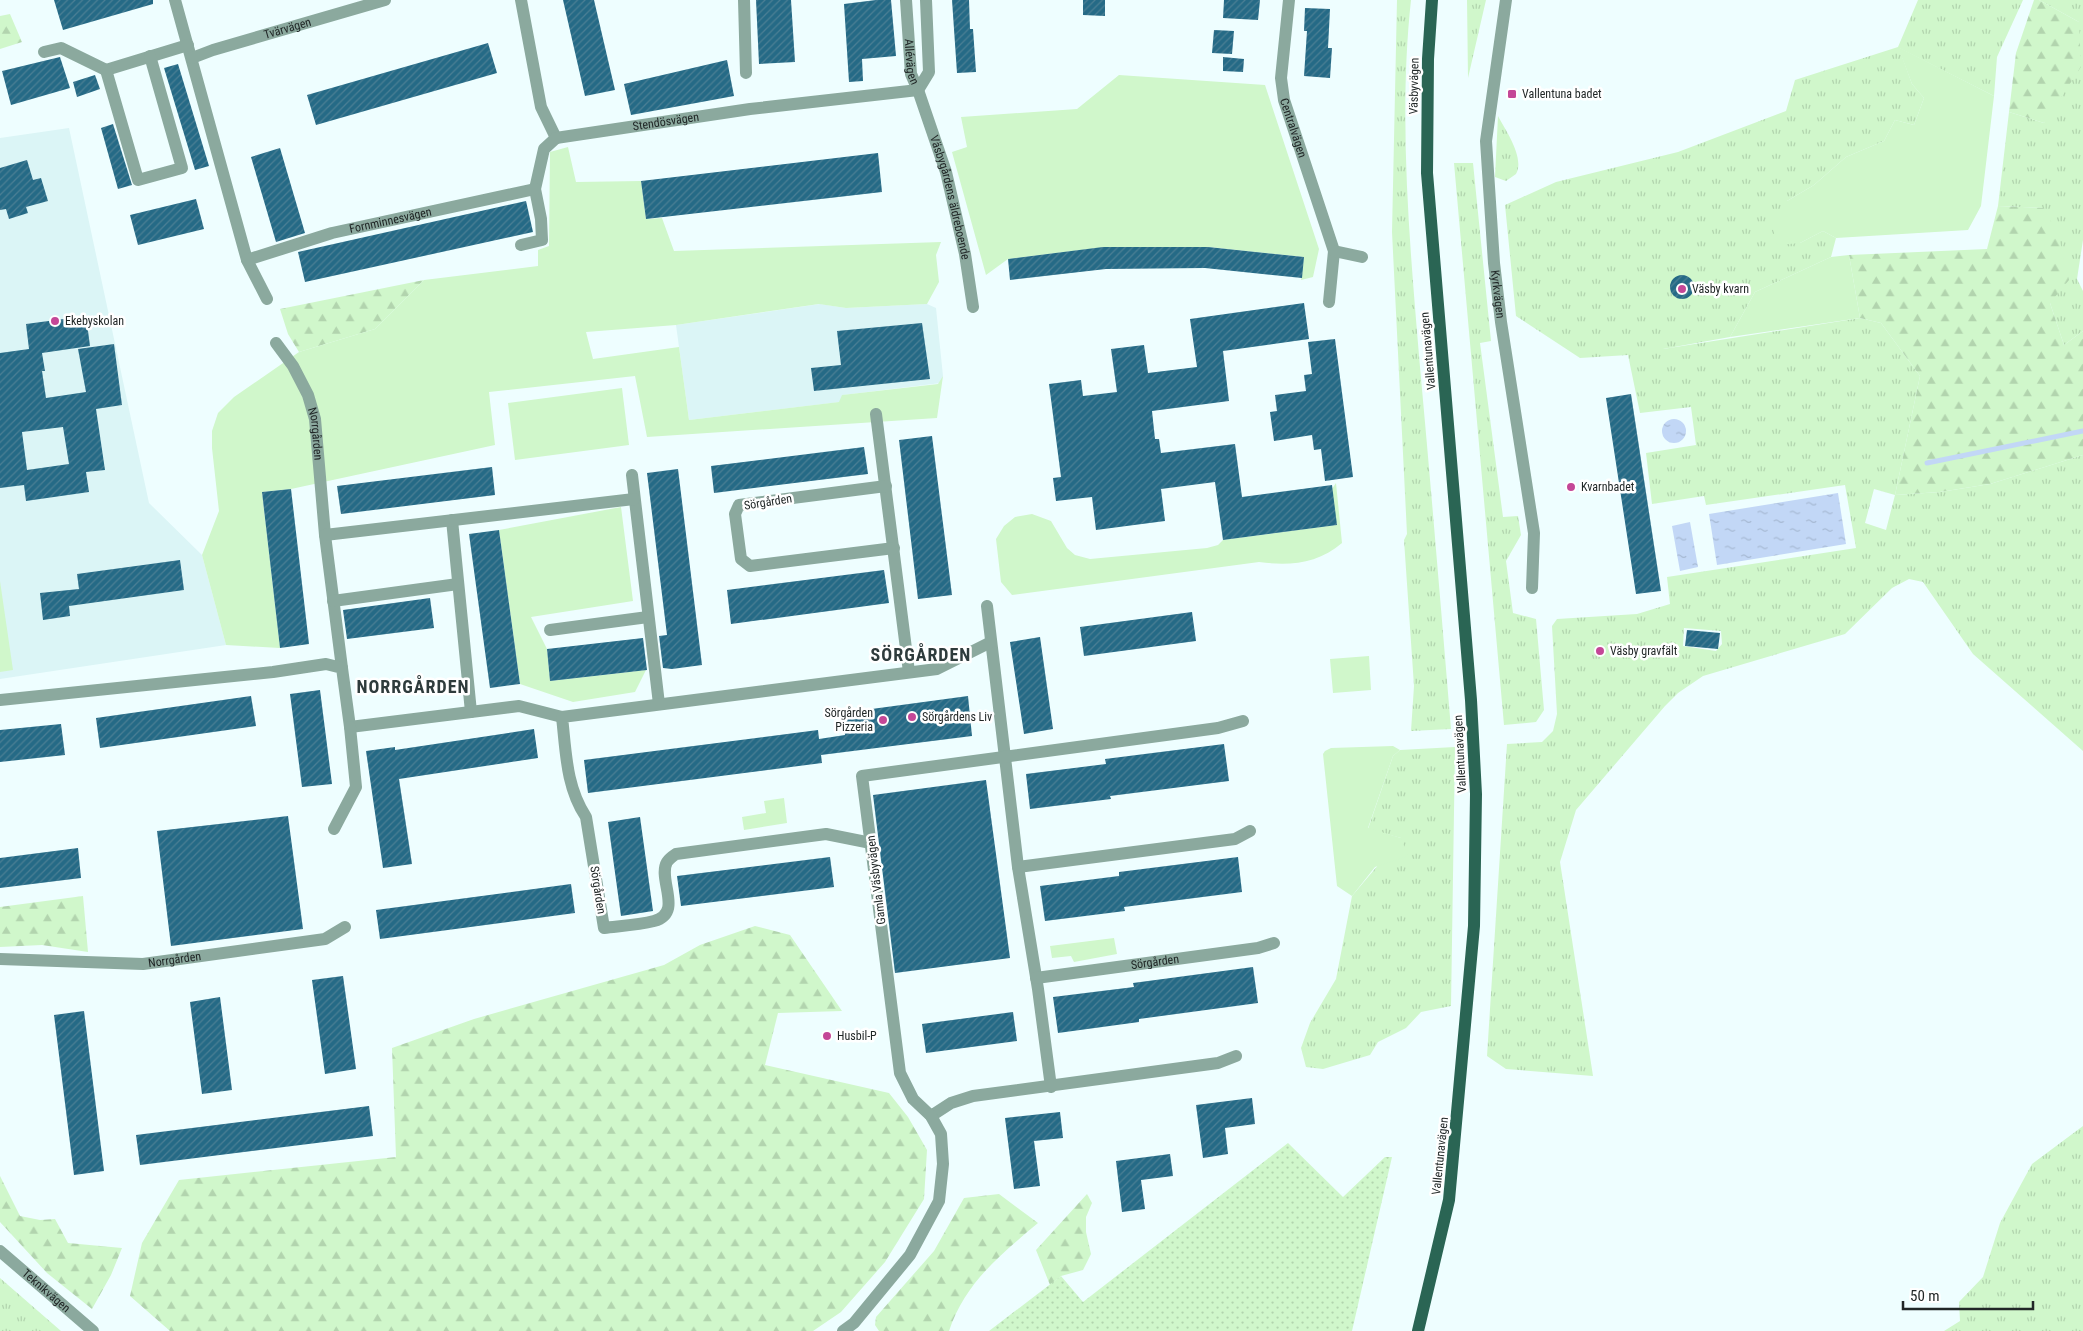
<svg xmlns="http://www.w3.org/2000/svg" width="2083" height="1331" viewBox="0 0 2083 1331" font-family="'Roboto Condensed',sans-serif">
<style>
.built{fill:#dbf5f6}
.grass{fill:url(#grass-tufts);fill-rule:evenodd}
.forest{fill:url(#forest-firs)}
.park{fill:#d0f7cb}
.garden{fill:url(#garden-dots)}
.water{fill:url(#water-ripples)}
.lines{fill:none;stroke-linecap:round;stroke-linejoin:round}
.stream{stroke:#c2d7f6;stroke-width:5}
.building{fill:url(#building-hatch);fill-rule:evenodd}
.minor{stroke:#8ba99e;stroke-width:12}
.major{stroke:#2a6554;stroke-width:12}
.poi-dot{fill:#c44797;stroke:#fff;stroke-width:2}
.labels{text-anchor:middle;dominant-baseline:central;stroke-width:5;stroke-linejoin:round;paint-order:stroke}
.street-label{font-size:12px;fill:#212727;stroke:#fff}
.poi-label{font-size:12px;fill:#212727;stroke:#fff;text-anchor:start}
.district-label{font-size:18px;font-weight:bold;letter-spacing:1px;fill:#2e3b3c;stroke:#fff}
</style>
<defs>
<pattern id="grass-tufts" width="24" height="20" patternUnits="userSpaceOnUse" patternTransform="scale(1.25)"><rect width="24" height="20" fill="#d0f7cb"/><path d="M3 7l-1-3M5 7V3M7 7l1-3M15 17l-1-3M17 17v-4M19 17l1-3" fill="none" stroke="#b2d4ae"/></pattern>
<pattern id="forest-firs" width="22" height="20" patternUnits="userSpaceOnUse" patternTransform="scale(1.25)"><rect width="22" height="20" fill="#d0f7cb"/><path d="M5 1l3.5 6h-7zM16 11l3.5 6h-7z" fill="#b2d4ae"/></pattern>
<pattern id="garden-dots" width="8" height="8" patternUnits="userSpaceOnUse" patternTransform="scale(1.25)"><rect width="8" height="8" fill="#d0f7cb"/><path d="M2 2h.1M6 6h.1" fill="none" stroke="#b2d4ae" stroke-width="1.8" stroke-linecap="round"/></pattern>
<pattern id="water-ripples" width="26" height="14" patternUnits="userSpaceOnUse" patternTransform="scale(1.25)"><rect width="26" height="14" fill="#c2d7f6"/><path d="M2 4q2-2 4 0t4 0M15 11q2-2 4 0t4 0" fill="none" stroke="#a6b9d3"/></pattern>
<pattern id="building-hatch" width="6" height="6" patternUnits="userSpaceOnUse" patternTransform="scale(1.25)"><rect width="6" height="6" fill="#256a86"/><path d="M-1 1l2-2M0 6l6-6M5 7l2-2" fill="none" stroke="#4b7f94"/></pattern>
</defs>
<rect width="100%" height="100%" fill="#eefeff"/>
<!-- built -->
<path class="built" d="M69,128L149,503L202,555L226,645L0,679V138Z
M820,304L846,308L927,304L936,308L943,376L941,383L843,395L840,402L689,420L676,325Z"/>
<!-- grass -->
<path class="grass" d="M1397,0H1411C1398,119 1410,248 1420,367C1431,487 1441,608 1451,729L1411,731L1414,686L1404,540L1407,534L1392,232Z
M1467,0H1486L1468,78Z
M1918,0H2023L1997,57L1994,96L1899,48L1912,84L1924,98L1914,125L1895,120L1884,141L1846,157L1814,185L1787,201L1800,243L1823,231L1836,238L1831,257L1755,292L1730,337L1663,349L1860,318L1881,323L1920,376L1895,495L1940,492L1990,484L2083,455V751L1973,654L1923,582L1909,579L1892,588L1845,634L1703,676L1678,693L1665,706L1576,810L1560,862L1593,1076L1506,1069L1487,1056L1507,744L1542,742L1553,731L1557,714L1552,626L1557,619L1637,614L1670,604L1667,577L1856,548L1845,485L1706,505L1704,496L1652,504L1646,453L1696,445L1691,407L1640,413L1628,355L1580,358L1516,316L1505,205L1556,182L1678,152L1786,111L1795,80L1898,47ZM1874,489L1895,495L1886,530L1865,523ZM1684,628L1721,631L1722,644L1716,651L1683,646Z
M2039,0H2083V240L2077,279L2083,291V331L2064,345L2050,303L2043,208L1998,206L2009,112L2044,123L2079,22Z
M1498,116C1506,131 1525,158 1516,174L1506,181L1495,177Z
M1454,163H1473L1491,341L1480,343L1503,517L1518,516L1521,535L1506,561L1513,613L1536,619L1544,710L1536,722L1504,725Z
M1455,747L1451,1006L1421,1012L1406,1028L1378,1042L1370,1055L1323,1069L1306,1067L1301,1048L1310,1023L1336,979L1352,896L1401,838L1368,829L1393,756L1400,750Z
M2083,1126V1331H1944L1960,1321L1959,1302L1983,1277L2000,1223L2032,1164Z
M0,1278L61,1331H0Z"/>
<!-- forest -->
<path class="forest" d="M2034,0H2039L2079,22L2081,67L2044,123L2009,112L2016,53Z
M10,14L22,42L0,49V16Z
M1998,206L2043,208L2058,233L2069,280L2050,303L2064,345L2083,331V455L1990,484L1940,492L1895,495L1920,376L1881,323L1860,318L1849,255L1987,249Z
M424,280L375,329L299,352L288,334L280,309Z
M83,896L88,952L42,945L0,947V907Z
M755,926L790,935L842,1011L778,1013L765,1065L889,1093L908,1117L927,1150L924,1199L885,1262L841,1312L813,1331H170L130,1296L142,1243L179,1180L396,1157L392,1048L474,1019L664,965L700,945Z
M0,1176L20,1216L40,1220L55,1219L68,1243L122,1248L111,1275L92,1309L47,1273L0,1222Z
M999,1194L1038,1223C1000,1255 965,1283 949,1331H879L875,1325L876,1317L934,1251L964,1198Z
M1087,1194L1092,1203L1086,1217V1232L1091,1254L1083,1270L1061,1276L1050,1285L1036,1250Z"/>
<!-- park -->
<path class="park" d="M1898,47L1994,96L1981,206L1968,230L1836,238L1823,231L1800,243L1777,245L1773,229L1787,201L1814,185L1846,157L1884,141L1895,120L1914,125L1924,98L1912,84Z
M1119,75L1265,85L1319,249L1313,277L1301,280L1304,257L1209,247H1106L1008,259L986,275L952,152L967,147L961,117L1077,109Z
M568,147L576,182L641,181L646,219L662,218L674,251L941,242L936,255L939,282L927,304L846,308L819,304L676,325L586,332L593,359L679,347L689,420L839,402L842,395L938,384L943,376L937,418L647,437L635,376L489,392L495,445L291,489L262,492L280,648L226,645L202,555L219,511L212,448V431L218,413L234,397L299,352L375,329L424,280L538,266V250L549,246L550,152Z
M1849,255L1860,318L1730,337L1755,292L1831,257Z
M622,388L629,445L515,460L508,403Z
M1336,483L1342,543C1318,564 1289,566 1259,562L1012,595L1001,582L996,539L1004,526L1015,517L1032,514L1051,521L1067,548L1075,555L1090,559L1207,548L1218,545L1223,540L1336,525L1332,489Z
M621,507L633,601L531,617L547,649L550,681L646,670L635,692L573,702L520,684L499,530Z
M0,581L13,670L0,672Z
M1369,656L1371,690L1333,693L1330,659Z
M1393,746L1400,750L1393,756L1368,828L1401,838L1408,856L1375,867L1352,896L1337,886L1323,754L1325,751L1331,748Z
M784,798L787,823L744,830L742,817L766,813L764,801Z
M1114,938L1117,954L1074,962L1071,956L1052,958L1050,946Z"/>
<!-- garden -->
<path class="garden" d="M1288,1143L1343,1197L1385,1157H1392L1352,1331H989L1061,1276L1083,1302Z"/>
<!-- water -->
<path class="water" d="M1662 431a12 12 0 1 1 24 0a12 12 0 1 1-24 0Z
M1838,493L1846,544L1717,565L1709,514Z
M1690,522L1698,567L1680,571L1672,526Z"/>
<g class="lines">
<!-- stream -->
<path class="stream" d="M1927,463L2083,431"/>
</g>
<!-- building -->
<path class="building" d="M54,0H153V4L63,30Z
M563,0H594L615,90L585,96Z
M756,0H791L795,62L759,64Z
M876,0H891L896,56L862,59L863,81L849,82L844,4Z
M952,0H969L970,29H973L976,72L957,73Z
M1083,0H1105V16L1083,15Z
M1224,0H1260L1258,20L1223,18Z
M1305,8L1330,9L1328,48H1332L1330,78L1304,76L1307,31H1304Z
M1214,30L1234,31L1232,54L1212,53Z
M488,43L497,73L316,125L307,95Z
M60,57L70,88L11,105L2,71Z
M1223,57L1244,59L1243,72L1223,71Z
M727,60L734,96L631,115L624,84Z
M178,64L209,166L195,170L164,68Z
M95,75L100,89L77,97L73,82Z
M113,124L132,185L118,189L101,128Z
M280,148L305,233L276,242L251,157Z
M878,153L882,192L646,219L641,181Z
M27,160L33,180L41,178L48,201L26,207L28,213L9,219L6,209L0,210V168Z
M196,199L204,229L138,245L130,215Z
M526,201L533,232L305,282L298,252Z
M1103,247H1208L1304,257L1302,278L1205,268L1106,269L1010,280L1008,259Z
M1670 287a12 12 0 1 1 24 0a12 12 0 1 1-24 0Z
M1304,303L1309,339L1223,351L1229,401L1152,411L1155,439H1159L1161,453L1235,444L1242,497L1332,485L1337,525L1223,540L1215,482L1161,489L1165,521L1096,530L1092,497L1056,501L1053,478L1061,477L1049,384L1081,380L1083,396L1117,392L1111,349L1144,345L1148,373L1197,367L1190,319Z
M86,316L90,346L42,353L45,371H42L46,398L86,392L78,349L114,344L122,405L96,409L105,470L86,472L89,492L26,501L24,485L0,488V353L29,349L26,324ZM63,427L69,464L27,470L22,432Z
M922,323L930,379L814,391L811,368L841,365L837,331Z
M1335,339L1353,477L1325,481L1321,449L1314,450L1312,435L1274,441L1270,412L1277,411L1275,395L1306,391L1304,375L1312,374L1308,342Z
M1631,394L1661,591L1636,594L1606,398Z
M932,436L952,595L918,599L899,440Z
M864,447L868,474L714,493L711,466Z
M492,467L495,495L341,514L337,486Z
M678,469L702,665L672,669L663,668L659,636L667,635L647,473Z
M291,489L309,644L280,648L262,492Z
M499,530L520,684L490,688L469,534Z
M180,560L184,590L69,606L70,616L43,620L40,593L79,589L77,574Z
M884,570L889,603L731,624L727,590Z
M430,598L434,628L347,639L343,610Z
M1192,612L1196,641L1084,656L1080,627Z
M1687,630L1720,633L1718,649L1685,646Z
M1040,637L1053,729L1024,734L1010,642Z
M643,638L647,670L550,681L547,649Z
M320,690L332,784L302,787L290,694Z
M251,696L256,726L100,748L96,718Z
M968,696L972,736L821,755L822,763L588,793L584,760L818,730L819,739L845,735L842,713Z
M61,724L65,755L0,762V730Z
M534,729L538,758L399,779L412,864L383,868L366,751L395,747V750Z
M1224,744L1229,781L1110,796L1111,799L1030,809L1026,774L1106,764L1105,759Z
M986,780L1010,958L895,973L873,795Z
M288,816L303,929L171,946L157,831Z
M640,817L653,911L621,916L608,822Z
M78,848L81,878L0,888V858Z
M830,857L834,887L681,906L677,876Z
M1238,857L1242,892L1124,907L1125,911L1045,921L1040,886L1119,876V872Z
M571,884L575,913L380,939L376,910Z
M1253,967L1258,1003L1139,1019V1022L1058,1033L1053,997L1134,987L1133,983Z
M343,976L356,1069L325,1074L312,980Z
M220,997L232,1090L202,1094L190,1002Z
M84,1011L104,1171L74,1175L54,1015Z
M1013,1012L1017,1041L926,1053L922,1024Z
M1252,1098L1255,1124L1225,1128L1228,1154L1203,1158L1196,1105Z
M369,1106L373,1136L140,1165L136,1135Z
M1060,1112L1063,1138L1034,1141L1040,1186L1014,1189L1005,1118Z
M1170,1154L1173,1176L1141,1180L1145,1209L1122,1212L1116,1161Z"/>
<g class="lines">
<!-- minor -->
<g class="minor">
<path d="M175,0L247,260L267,299"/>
<path d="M521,0L541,107L556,138"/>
<path d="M744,0L746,73"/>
<path id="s1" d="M906,0L911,74L918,90L946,172L965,254L973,307"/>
<path id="s2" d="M1289,0L1281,78L1284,100L1334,251L1329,302"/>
<path id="s3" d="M1506,0L1486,141L1494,263L1501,322L1534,533L1532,588"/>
<path d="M44,52L61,48L106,70L188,45"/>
<path id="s4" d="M192,58L213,50L385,0"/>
<path d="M106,70L138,180L182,168L150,56"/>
<path d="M918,90L929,72L926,0"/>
<path id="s5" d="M556,138L750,109L918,90"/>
<path d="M521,245L542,240L541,219L535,189L544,149L556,138"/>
<path d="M1334,251L1362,257"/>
<path id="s6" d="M247,260L332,233L535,189"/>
<path id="s7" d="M276,343L293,366L308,395L315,419L325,535L342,668"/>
<path d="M876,414L909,672"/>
<path d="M632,475L659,704"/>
<path d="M886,486L739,505L735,514L741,559L750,566L894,548"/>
<path d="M452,520L471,712"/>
<path d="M325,535L634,499"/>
<path d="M333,601L458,584"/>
<path d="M987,606L1018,867L1038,989L1051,1087"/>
<path d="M550,630L648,617"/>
<path d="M0,700L273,672L326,664L342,668L350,727L519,706L562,717"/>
<path d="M334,829L356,787L350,727"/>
<path d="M871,843L826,834L676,854C673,856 669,859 667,862C657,879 684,913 654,921C638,925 620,926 604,928L586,817C566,787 566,752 562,717L937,669L991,642"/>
<path d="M1018,867L1235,839L1250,831"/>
<path id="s8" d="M0,959L143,964L325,939L345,927"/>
<path id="s9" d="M1036,978L1258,948L1274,943"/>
<path d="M931,1116L951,1103L973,1096L1218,1063L1236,1056"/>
<path id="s10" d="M0,1251L93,1331"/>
<path d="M843,1331L854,1323L910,1255L939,1201L943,1164L941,1134L931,1116L913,1099L900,1073L862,776L1218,728L1243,721"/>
</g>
<!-- major -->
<path class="major" d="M1418,1331L1449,1200L1474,926L1476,794L1471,700L1427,173L1428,59L1432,0"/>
</g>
<!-- markers -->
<g class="poi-dot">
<rect x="1507" y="89" width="10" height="10" rx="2.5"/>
<circle cx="1682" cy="289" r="5"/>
<circle cx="55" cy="321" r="5"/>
<circle cx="1571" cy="487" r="5"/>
<circle cx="1600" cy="651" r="5"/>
<circle cx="912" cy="717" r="5"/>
<circle cx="883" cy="720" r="5"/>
<circle cx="827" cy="1036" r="5"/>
</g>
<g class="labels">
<!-- street labels -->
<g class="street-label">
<text stroke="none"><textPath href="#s4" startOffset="100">Tvärvägen</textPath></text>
<text stroke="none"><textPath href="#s1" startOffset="62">Allévägen</textPath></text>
<text transform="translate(1414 86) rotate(-89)">Väsbyvägen</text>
<text stroke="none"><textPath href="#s5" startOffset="111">Stendösvägen</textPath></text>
<text stroke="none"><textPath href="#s2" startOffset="130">Centralvägen</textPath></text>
<text stroke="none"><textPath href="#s1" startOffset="204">Väsbygårdens äldreboende</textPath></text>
<text stroke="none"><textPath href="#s6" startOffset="149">Fornminnesvägen</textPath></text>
<text stroke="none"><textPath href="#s3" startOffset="296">Kyrkvägen</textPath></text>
<text transform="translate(1428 351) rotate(-95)">Vallentunavägen</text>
<text stroke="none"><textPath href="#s7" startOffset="101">Norrgården</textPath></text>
<text transform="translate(768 502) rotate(-9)">Sörgården</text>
<text transform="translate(1460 754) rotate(-93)">Vallentunavägen</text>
<text transform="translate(876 880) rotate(-97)">Gamla Väsbyvägen</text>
<text transform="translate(598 890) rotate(81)">Sörgården</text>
<text stroke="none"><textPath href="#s8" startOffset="175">Norrgården</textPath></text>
<text stroke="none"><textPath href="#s9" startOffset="120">Sörgården</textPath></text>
<text transform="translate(1440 1156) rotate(-84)">Vallentunavägen</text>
<text stroke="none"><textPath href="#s10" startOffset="61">Teknikvägen</textPath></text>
</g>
<!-- poi labels -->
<g class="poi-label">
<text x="1522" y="94">Vallentuna badet</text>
<text x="1692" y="289">Väsby kvarn</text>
<text x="65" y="321">Ekebyskolan</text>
<text x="1581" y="487">Kvarnbadet</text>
<text x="1610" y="651">Väsby gravfält</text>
<text x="873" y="713" text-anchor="end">Sörgården<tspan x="873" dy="14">Pizzeria</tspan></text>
<text x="922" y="717">Sörgårdens Liv</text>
<text x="837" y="1036">Husbil-P</text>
</g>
<!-- district labels -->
<g class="district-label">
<text x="921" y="654">SÖRGÅRDEN</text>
<text x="413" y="686">NORRGÅRDEN</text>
</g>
</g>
<!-- scale -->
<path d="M1903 1301v8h130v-8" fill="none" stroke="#212727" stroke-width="2.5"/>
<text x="1910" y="1301" font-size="15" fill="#212727" stroke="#ffffff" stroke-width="4" paint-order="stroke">50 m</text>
</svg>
